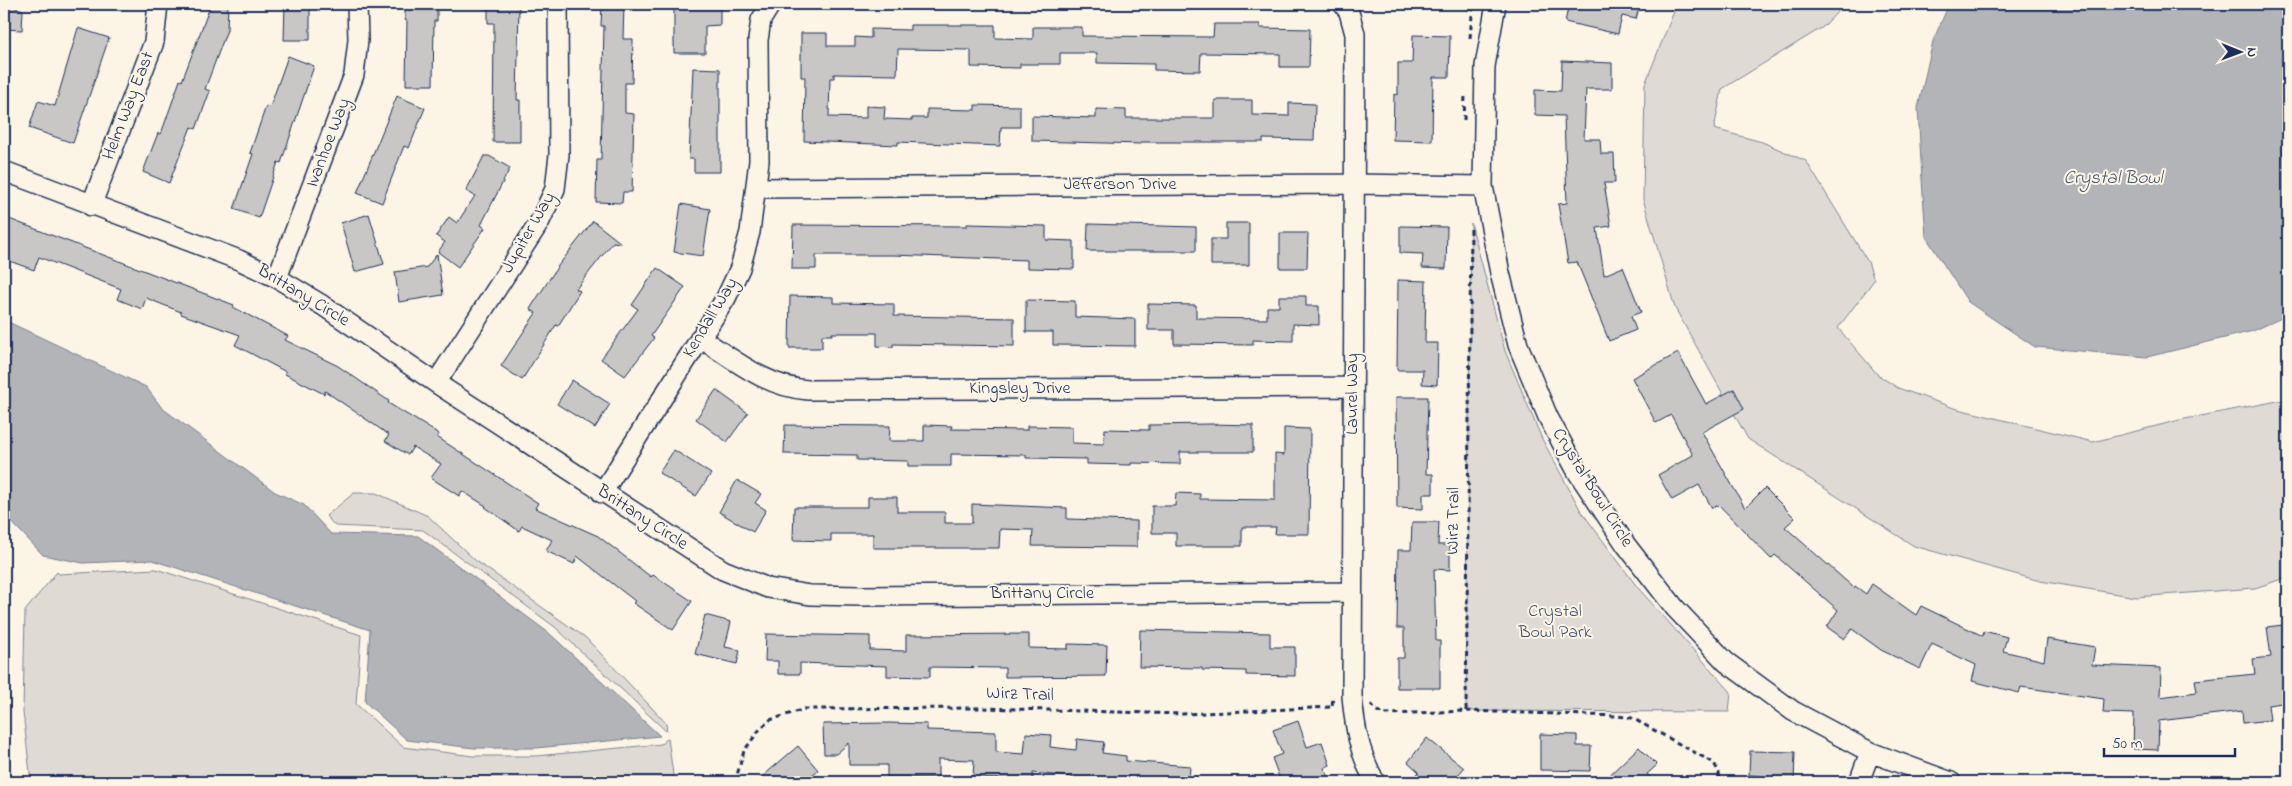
<svg xmlns="http://www.w3.org/2000/svg" width="2292" height="786" viewBox="0 0 2292 786" font-family="'Indie Flower',sans-serif">
<style>
.green{fill:#dfdbd4;stroke:#7d8599}
.water{fill:#b2b4b8;stroke:#767f94}
.building{fill:#c8c7c6;stroke:#1b2f5e}
.lines{fill:none;stroke-linecap:round;stroke-linejoin:round}
.minor-casing{stroke:#1b2f5e;stroke-width:22}
.path{stroke:#1b2f5e;stroke-width:3;stroke-dasharray:5 4;stroke-linecap:butt}
.minor{stroke:#fcf5e5;stroke-width:19}
.labels{text-anchor:middle;dominant-baseline:central;stroke-width:4;stroke-linejoin:round;paint-order:stroke}
.street-label{font-size:18px;fill:#1b2f5e;stroke:#fcf5e5}
.park-label{font-size:18px;fill:#425176;stroke:#fcf5e5}
.water-label{font-size:19px;font-style:italic;fill:#485779;stroke:#fcf5e5}
</style>
<rect width="100%" height="100%" fill="#fcf5e5"/>
<filter id="ink" filterUnits="userSpaceOnUse"><feTurbulence type="fractalNoise" baseFrequency=".02" numOctaves="2"/><feDisplacementMap in="SourceGraphic" scale="10" xChannelSelector="R" yChannelSelector="G"/><feConvolveMatrix kernelMatrix="1 2 1 2 8 2 1 2 1" color-interpolation-filters="sRGB"/></filter>
<g filter="url(#ink)">
<!-- green -->
<path class="green" d="M1677,4H1845L1823,27L1722,89L1714,129L1762,142L1806,161L1868,262L1874,280L1838,328L1878,375L1898,388L1954,408L2093,442L2180,420L2288,399V577L2255,588L2136,597L2040,581L1914,546L1748,439L1675,308L1643,199L1645,84Z
M1471,223L1505,351L1542,439L1581,511L1638,588L1731,692L1729,712L1466,711Z
M354,493H376L428,516L476,561L586,638L666,723L667,732L555,627L423,530L335,526L326,516Z
M156,569L361,635L356,704L403,747L473,756H536L661,744L668,738L674,782H31L23,712L25,611L57,572L59,574Z"/>
<!-- water -->
<path class="water" d="M1949,4H2288V315L2253,331L2147,357L2035,347L1968,302L1926,237L1922,180L1918,108L1933,41Z
M4,320L146,387L162,408L275,492L304,505L331,534L418,536L549,633L660,736L536,748H474L407,740L365,702L370,630L152,560L83,563L43,555L4,514Z"/>
<!-- building -->
<path class="building" d="M4,4L23,10L22,30L4,29Z
M211,4H228L227,30L205,89L210,91L196,129L191,127L169,183L143,172L158,133L161,134L180,80L182,81Z
M285,4H310V40H284Z
M405,4H437V21H434L433,85H406L407,21L405,20Z
M488,4H519L517,100H520V142H493L494,23H488Z
M602,4H624L623,39H633L632,83H625V113L634,114L632,192H623L622,203L596,202L597,160H601L604,26H601Z
M674,4H720V25L705,26V53H674Z
M1569,4H1640L1636,19L1622,16L1618,34L1565,22Z
M1214,24H1260V28L1310,29L1309,67H1280V54L1201,53L1200,71L1154,70V64L1097,63V53H1060V64H1020V68L971,67V50L898,49L897,75L834,74V78H830L829,117L866,118V106L885,107L884,119L912,120V118H927V109L975,110V105L1020,106V127H1001L1000,146L898,142V145L804,141L805,77H801V33H827V46H855V37L871,38V29L910,30V25H995V38L1033,39V27H1082V36L1213,37Z
M78,28L109,38L73,143L29,128L38,101L55,106Z
M1413,35L1450,36L1449,77H1433L1432,141L1393,140L1394,94L1398,95V63H1412Z
M288,56L314,66L281,163L278,162L259,218L234,209L253,154L250,153L266,106L270,107Z
M1562,61L1612,63V89H1586L1584,139H1600L1601,154H1614L1615,183H1604L1611,226L1597,228L1604,275L1623,267L1641,312L1631,316L1636,330L1609,341L1577,262L1568,263L1558,204L1567,203L1564,116L1535,115V90L1561,91Z
M693,68L720,69V172H694V159H689Z
M397,96L425,108L409,148L404,146L382,203L357,193Z
M1215,100H1252V115L1289,116V103L1315,104L1314,140L1263,139V142H1141V144L1032,141V116L1096,118V109L1126,110V118H1215Z
M484,156H489L510,168L481,225L485,228L458,267L438,252L445,242L436,236L449,217L457,223L475,196L466,191Z
M681,204L710,209L703,256L674,252Z
M369,214L384,264L355,272L341,223Z
M4,217L234,305L233,307L288,336L285,340L338,366L389,401L388,403L439,434L437,437L538,503L535,508L598,536L651,577L653,575L692,601L673,630L633,603L635,601L577,556L574,564L546,551L552,540L522,526L519,531L485,507L486,506L462,491L459,496L431,478L441,464L413,447L408,455L385,441L389,435L325,391L324,394L285,374L286,372L235,345L240,335L181,314V312L146,298L142,309L117,299L121,289L39,257L34,270L4,259Z
M593,221L621,243L613,242L576,289L580,291L558,326L556,325L522,380L501,366L536,313L530,309L558,266Z
M1226,223H1249V265H1211V239H1226Z
M967,224L1046,226V240L1074,241V269L1027,268V260L893,255H816V269H792L793,225L967,226Z
M1088,224L1196,227V251H1087Z
M1400,226L1447,227L1446,269L1422,268L1423,254L1400,253Z
M1280,233H1308L1307,268H1280Z
M437,254L443,295L399,302L395,272L427,267Z
M657,268L685,287L651,336L654,338L625,376L601,359L638,309L632,305Z
M1398,280L1426,281L1425,343H1438L1437,385L1422,384L1423,370H1397Z
M790,296L833,297V303L894,304V316L1014,318V346L893,344V347L877,346V333H832V335H822V348H789Z
M1279,296H1306V306H1319V325L1293,324V341L1253,340V345L1174,344V330H1148V304L1196,305V318L1267,319V307H1279Z
M1026,300L1075,301V317L1135,319V346L1053,345V332H1026Z
M1678,353L1706,404L1734,389L1744,409L1702,432L1745,508L1765,488L1795,518L1785,527L1854,588L1855,586L1866,594L1872,584L1916,615L1921,606L1983,636L1984,631L2007,637L2003,651L2044,661L2047,639L2095,647L2092,665L2161,668L2160,697L2197,692L2195,680L2255,674L2253,659L2271,657L2267,627L2283,625L2288,672V702L2268,705L2270,720L2243,723L2242,711L2159,721L2158,750L2133,749L2134,714L2103,713L2104,699L2021,687L2019,693L1972,681L1976,665L1932,644L1920,669L1881,650L1852,629L1844,639L1827,627L1838,610L1775,555L1771,559L1719,505L1712,508L1699,485L1672,500L1658,475L1693,455L1671,415L1656,423L1632,378Z
M572,380L610,404L595,428L557,404Z
M716,390L748,413L727,442L696,419Z
M1396,397H1428L1426,474H1433V494H1423V509L1397,508Z
M1211,424L1253,425V452H1180V464L1131,463V465L1087,464V459L1026,458V455L951,454V466H908V461L857,460V455L784,454L785,425L890,426L889,441H924V425L952,426L951,429L1027,430V426L1072,427V443L1104,444L1105,429L1149,430V425Z
M1284,428L1310,429L1309,534H1275L1276,527H1242V546H1176V533H1152V506H1175L1176,493L1200,494V499L1275,500V454L1284,455Z
M674,450L711,474L696,496L659,473Z
M737,480L761,494L755,503L766,510L753,532L719,512Z
M868,497H897V512H945V523H972V504L1067,508V519L1137,521V547L1032,546L1033,530L1000,529L999,548H873V534H831V541L793,540L794,507H868Z
M1412,522H1439L1438,545H1450V570L1434,569L1436,641H1440V688H1397V658H1404V628H1397L1398,550H1411Z
M705,615L731,622L725,647L740,650L737,664L695,654Z
M1140,630L1270,633V647H1295V676L1246,675V671L1202,670V668L1139,667Z
M766,634L870,636V650L906,651V635L1029,634V648L1068,649V644L1107,645L1106,676L1005,677V668L930,667V677L887,676V666L800,663V674H778V661H765Z
M1298,721L1307,747L1322,742L1330,765L1324,768L1332,782H1281L1272,758L1282,754L1273,730Z
M888,723L927,724V730L996,732V752L1024,754L1026,733L1051,735L1050,747L1076,750L1077,739L1104,742L1102,753L1126,756V761L1190,766L1189,782H1125L1098,779V782H1072L1073,777L1033,773V782H1008V779L973,778L974,760L938,759V778L887,777V765H849V743L836,754H824L823,724Z
M1540,734L1577,735V746H1591L1590,771L1540,770Z
M1427,738L1464,768L1452,782H1411L1419,772L1408,762Z
M798,746L818,770L804,782H756Z
M1639,747L1657,765L1647,774L1655,782H1602Z
M1750,751L1795,752L1794,782H1762V776L1749,775Z"/>
<g class="lines">
<defs>
<path id="minor" d="M1343,4L1349,12L1355,34L1352,696C1355,729 1359,752 1375,782
M1496,4L1485,66L1483,186L1500,273L1518,345L1548,417L1578,473L1626,545L1675,608L1726,662L1793,711L1870,752L1951,782
M4,171L239,260L277,278L322,305L436,383L723,570L768,588L810,595L861,596L1352,592
M757,188L1353,184L1483,186
M91,206L154,42L158,4
M277,278L354,75L358,40L357,4
M700,338C735,360 766,387 808,390L1353,387
M436,383L539,223L555,189L559,155L558,4
M602,493L726,298L740,268L750,232L759,161L758,40L761,20L771,4
M1859,782L1870,752"/>
</defs>
<!-- minor casing -->
<use href="#minor" class="minor-casing"/>
<!-- path -->
<path class="path" d="M1470,38L1473,4
M1464,120L1465,96
M1371,704L1377,711L1387,714L1466,711L1618,716L1632,718L1714,763L1719,773L1720,782
M1466,711L1471,226
M735,782L744,751L760,729L770,720L805,709L981,708L1183,714L1332,707L1333,696"/>
<!-- minor -->
<use href="#minor" class="minor"/>
</g>
</g>
<g class="labels">
<!-- street labels -->
<g class="street-label">
<text transform="translate(129 106) rotate(-69)">Helm Way East</text>
<text transform="translate(329 143) rotate(-69)">Ivanhoe Way</text>
<text x="1120" y="185">Jefferson Drive</text>
<text transform="translate(529 233) rotate(-60)">Jupiter Way</text>
<text transform="translate(303 296) rotate(31)">Brittany Circle</text>
<text transform="translate(711 318) rotate(-59)">Kendall Way</text>
<text x="1020" y="389">Kingsley Drive</text>
<text transform="translate(1353 394) rotate(-90)">Laurel Way</text>
<text transform="translate(1592 488) rotate(58)">Crystal Bowl Circle</text>
<text transform="translate(642 518) rotate(33)">Brittany Circle</text>
<text transform="translate(1454 521) rotate(-89)">Wirz Trail</text>
<text x="1042" y="594">Brittany Circle</text>
<text transform="translate(1020 695) rotate(2)">Wirz Trail</text>
</g>
<!-- park labels -->
<g class="park-label">
<text x="1555" y="612">Crystal<tspan x="1555" dy="21">Bowl Park</tspan></text>
</g>
<!-- water labels -->
<g class="water-label">
<text x="2113" y="178">Crystal Bowl</text>
</g>
</g>
<!-- margin -->
<rect width="2292" height="786" fill="none" stroke="#fcf5e5" stroke-width="20"/>
<rect x="10" y="10" width="2272" height="766" fill="none" stroke="#1b2f5e" stroke-width="2" filter="url(#ink)"/>
<!-- north arrow -->
<g transform="translate(2240 52) rotate(91)" stroke="#fcf5e5" stroke-width="4" paint-order="stroke">
<path d="M0-4L9 19L0 12L-9 19Z" fill="#1b2f5e"/>
<text y="-8" font-size="14" font-weight="bold" text-anchor="middle" fill="#1b2f5e">N</text>
</g>
<!-- scale -->
<path d="M2104 748v8h131v-8" fill="none" stroke="#1b2f5e" stroke-width="2.5"/>
<text x="2112" y="748" font-size="15" fill="#1b2f5e" stroke="#fcf5e5" stroke-width="4" paint-order="stroke">50 m</text>
</svg>
